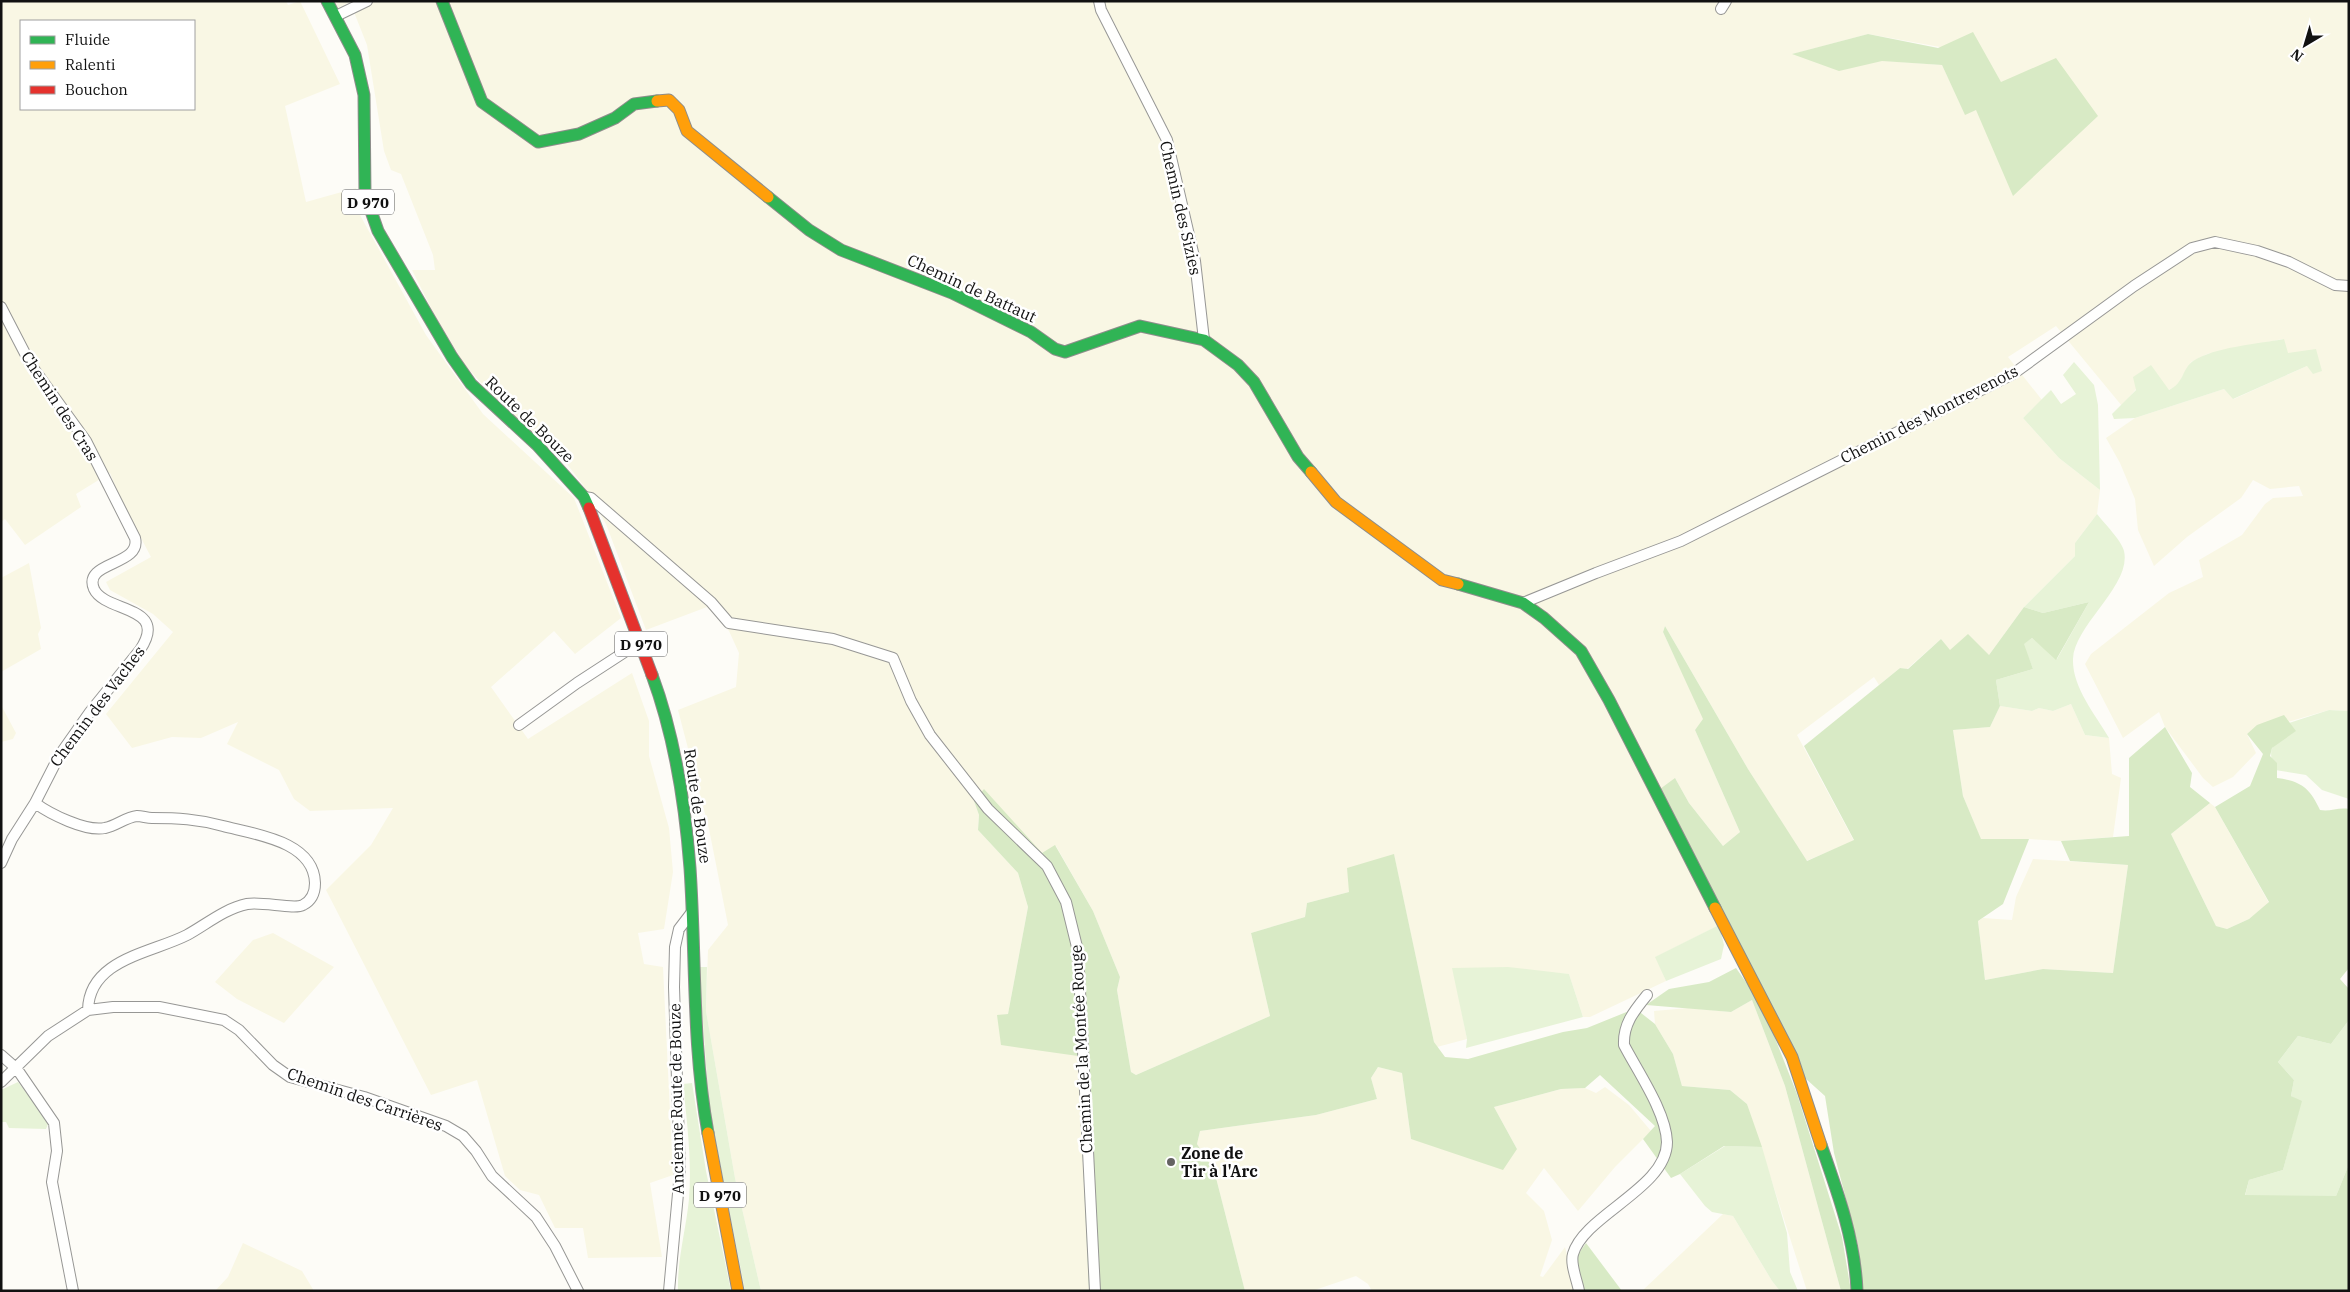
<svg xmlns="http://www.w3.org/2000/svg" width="2350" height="1292" viewBox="0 0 2350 1292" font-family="'IBM Plex Serif',serif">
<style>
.farmland{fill:#f9f7e4;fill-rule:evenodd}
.green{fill:#e7f3d7}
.forest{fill:#d8eac5}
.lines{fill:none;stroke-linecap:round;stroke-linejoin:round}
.street-casing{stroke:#979795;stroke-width:12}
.fast-casing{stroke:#8e8d8b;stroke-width:13}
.slow-casing{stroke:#8e8d8b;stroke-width:13}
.jam-casing{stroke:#8e8d8b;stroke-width:13}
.street{stroke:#fffffe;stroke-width:10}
.fast{stroke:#30b455;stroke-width:11}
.slow{stroke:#ff9f0a;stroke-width:11}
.jam{stroke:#e5322d;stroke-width:11}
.poi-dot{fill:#646362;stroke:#fff;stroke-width:2}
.labels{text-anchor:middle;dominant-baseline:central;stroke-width:5;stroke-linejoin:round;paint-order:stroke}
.shield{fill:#fff;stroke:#585858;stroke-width:1}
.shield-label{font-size:15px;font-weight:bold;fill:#111}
.street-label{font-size:16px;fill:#111;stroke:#fff}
.poi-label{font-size:16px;font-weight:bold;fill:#111;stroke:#fff;text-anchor:start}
</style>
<rect width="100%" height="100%" fill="#fdfcf7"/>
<!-- farmland -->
<path class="farmland" d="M1,1H286L288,5L300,1L340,84L285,106L306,202L356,188L360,215L426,335L483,414L574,498L621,618L575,654L554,631L491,687L528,739L632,673L649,721V756L669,828L673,872L664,929L638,933L644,964L663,967L673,1175L650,1183L662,1257L588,1258L583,1228H555L539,1195L520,1190L505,1176L477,1080L431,1095L326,890L371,845L393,808L310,811L294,799L279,770L227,744L238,722L201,738L172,737L132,748L106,714L173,632L153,614L110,590L106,582L151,557L121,500L110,473L76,494L81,507L25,545L5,519L1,522ZM21,21H194V109H21Z
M334,1H2349V711L2329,710L2247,734L2256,753L2233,777L2213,787L2203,778L2165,727L2159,712L2123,738L2085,664L2091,654L2169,593L2203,577L2199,560L2242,535L2265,504L2273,498L2303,496L2299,486L2270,489L2253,480L2241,498L2187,537L2154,566L2138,530L2135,499L2120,463L2106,438L2135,418L2224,389L2234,399L2307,366L2322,371L2287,353L2283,339L2207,354L2191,362L2177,386L2168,390L2151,366L2136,389L2122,406L2056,326L2008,357L2042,400L2023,418L2059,458L2100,490L2097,514L2075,543V556L2024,607L1989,655L1950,651L1941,639L1907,669L1900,668L1879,685L1874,677L1797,735L1854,841L1806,861L1748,769L1665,626L1663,632L1704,719L1695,730L1740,832L1723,846L1689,803L1675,778L1729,920L1656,957L1666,981L1590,1017H1583L1569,974L1453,968L1467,1039L1437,1047L1434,1042L1394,855L1349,892L1307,903L1305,917L1251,933L1270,1016L1136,1075L1131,1072L1117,990L1120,977L1093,911L1056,846L1043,853L974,801L979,815L978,830L1018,873L1028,907L1008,1014L997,1016L1078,1056L1089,1291H761L735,1178L706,1011L708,950L728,925L709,829L678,710L736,687L739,653L729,631L707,607L646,630L606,524L583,485L567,464L492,395L464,364L434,314L412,270H435L433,255L401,174L391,170L384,151L367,45L350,2L338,8ZM1868,34L1940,47L2001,82L1976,109L1965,114L1942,65L1793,54Z
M29,563L41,628L38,634L41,649L1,672V578Z
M2071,704L2085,735L2109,738L2112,774L2121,778L2113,837L2061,841L2029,839L1981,840L1963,796L1953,730L1990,727L2000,706L2032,711L2039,708L2053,711Z
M1,705L16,733L13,739L1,742Z
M2210,803L2215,807L2269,903L2249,919L2227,929L2216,926L2171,834Z
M2033,859L2128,865L2113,973L2043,969L1985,980L1978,921L1983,918L2012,920L2016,897Z
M273,933L334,967L284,1023L237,999L215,982L253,940Z
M1752,1000L1785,1086L1841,1291H1807L1747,1104L1730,1090L1682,1086L1673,1054L1655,1024L1654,1011L1688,1008L1731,1012Z
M1378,1067L1402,1073L1411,1139L1517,1149L1494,1107L1561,1089L1585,1088L1596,1093L1605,1087L1629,1105L1651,1131L1615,1167L1578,1211L1544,1168L1526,1193L1544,1211L1552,1240L1540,1276L1543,1277L1565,1247L1576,1291H1372L1368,1284L1356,1276L1312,1291H1245L1214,1170L1197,1144L1200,1131L1316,1115L1377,1099L1371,1078Z
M1723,1214L1733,1216L1772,1281L1780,1291H1642Z
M243,1243L302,1271L314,1291H215L228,1277Z"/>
<!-- green -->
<path class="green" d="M2284,339L2288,353L2316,349L2322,371L2313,374L2307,366L2233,399L2224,389L2135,418L2114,419L2112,414L2136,390L2133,377L2151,365L2169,390C2184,383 2182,369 2193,361C2215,347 2257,344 2284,339Z
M2074,362L2094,385L2098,405L2100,490L2059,458L2023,418L2051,390L2061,404L2076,394L2063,375Z
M2097,514C2104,523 2122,541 2124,551C2132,585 2074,625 2073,659C2072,687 2095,714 2109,738L2085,735L2071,704L2053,711L2039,708L2032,711L2000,706L1996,680L2033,669L2023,644L2032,638L2057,659L2089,602L2043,613L2024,607L2075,556V543Z
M2329,710L2349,711V799L2322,790L2306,775L2275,770C2265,744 2275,745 2295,731L2289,723Z
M1719,925L1724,945L1721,959L1666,981L1655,957Z
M699,967H707L706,1011L735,1178L761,1291H745L709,1106Z
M1508,967L1569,974L1583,1017L1466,1048L1467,1039L1452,968Z
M2349,1020V1164L2336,1196H2245L2249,1180L2283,1170L2301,1102L2291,1096L2294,1080L2278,1062L2298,1036L2331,1044Z
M18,1082L45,1117L49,1122L46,1129L9,1128L6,1122H1V1090Z
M692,1083L706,1171L731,1291H678C677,1260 686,1230 689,1199C692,1161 687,1122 683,1084Z
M1725,1146L1762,1147L1787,1233L1790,1272L1798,1291H1780L1772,1281L1733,1216L1712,1212L1705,1206L1680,1174Z"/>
<!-- forest -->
<path class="forest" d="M1973,32L2001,82L2056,58L2098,116L2013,196L1976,110L1965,115L1942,65L1882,61L1839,71L1792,54L1868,34L1938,48Z
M2089,602L2056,660L2032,638L2024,644L2033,669L1996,680L2000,706L1990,727L1953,730L1963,796L1981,839H2029L2003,904L1978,921L1985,980L2043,969L2113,973L2128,865L2070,861L2061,841L2129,836V758L2165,727L2192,773L2190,787L2210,803L2171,834L2216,926L2227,929L2249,919L2269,902L2215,807L2250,786L2263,754L2247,734L2257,725L2284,715L2296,731L2272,748L2270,756L2277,763V778C2301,781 2310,788 2320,810C2330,812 2338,807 2349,809V968L2340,979L2349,989V1020L2331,1044L2298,1036L2278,1062L2294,1080L2291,1096L2302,1101L2283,1170L2249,1180L2245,1195L2336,1196L2349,1164V1291H1863L1858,1245L1834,1153L1825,1096L1805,1078L1660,789L1675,778L1689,803L1723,846L1740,832L1695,730L1703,719L1663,632L1665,626L1748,769L1807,861L1854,840L1804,746L1900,668L1908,669L1941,639L1950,650L1968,634L1989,655L2024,607L2043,613Z
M984,789L1042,853L1055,845L1093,911L1120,977L1117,990L1131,1072L1136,1075L1270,1016L1251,933L1305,917L1307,903L1349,892L1347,868L1394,854L1434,1042L1445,1057L1468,1059L1563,1032L1587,1028L1629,1011L1641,1013L1655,1024L1673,1054L1682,1086L1730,1090L1747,1104L1762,1147L1724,1146L1680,1174L1671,1178L1643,1139L1655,1126L1600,1075L1585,1088L1561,1089L1494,1107L1517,1149L1503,1170L1411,1139L1402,1073L1378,1067L1371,1078L1377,1099L1316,1115L1200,1131L1197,1144L1214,1170L1245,1291H1089L1078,1056L1001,1045L997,1015L1008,1014L1028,907L1018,873L978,830L979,815L974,801Z
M1736,968L1762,1005L1797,1094L1842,1237L1851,1291H1841L1785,1086L1752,1000L1731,1012L1646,1005L1669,989L1709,982Z
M1586,1243L1622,1291H1583L1575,1259Z"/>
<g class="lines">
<defs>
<path id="street" d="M1099,1L1101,10L1167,140L1195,261L1204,340
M1721,9L1726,1
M336,16L367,1
M1,307L31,365L86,441L135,538C142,566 82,561 94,589C105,613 170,605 140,650L90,712L59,756L35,803L12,839L1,863
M584,497L591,498L711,602L729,623L833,639L893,658L911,701L930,735L988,809L1047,866L1066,902L1078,951L1095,1291
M1523,603L1596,573L1681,541L2013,374L2134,286L2192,248L2215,242L2257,251L2289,262L2335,285L2349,286
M519,725L577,683L640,642
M35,803C50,814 86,832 105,828C116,826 126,817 137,816C142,816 147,818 152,818C177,818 198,819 223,826C254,834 314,841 315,883C315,893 311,901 303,905C294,910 262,901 247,904C224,909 207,924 187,935C152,953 89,959 88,1010
M1,1055L17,1069L54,1123L57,1151L52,1182L73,1291
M1,1082L48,1036L88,1010L113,1007H159L224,1020L239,1030L273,1065L290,1077L364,1097L446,1126L463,1136L476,1151L492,1176L536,1217L555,1246L578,1291
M669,1291L680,1172L674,987L675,947L679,929L692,912
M1579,1291C1577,1280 1570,1264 1573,1254C1584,1215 1667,1188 1667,1142C1666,1112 1638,1072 1624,1045C1623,1024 1634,1011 1647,995"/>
<path id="fast" d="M327,1L355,55L364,95L365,194L378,231L452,357L471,384L537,445L584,497L589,508
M442,1L482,102L538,142L579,134L615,118L634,104L657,101
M768,197L809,230L841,250L952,293L1031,332L1055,349L1065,352L1140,326L1204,340L1238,365L1254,382L1298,457L1311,472
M1458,584L1523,603L1544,618L1581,651L1609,700L1715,908
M652,675C675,737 685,802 690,868C696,957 692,1045 708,1133
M1821,1145C1838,1193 1855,1240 1857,1291"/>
<path id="slow" d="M657,101L669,100L679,110L687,131L768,197
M1311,472L1336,502L1442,580L1458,584
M1715,908L1792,1057L1821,1145
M708,1133L738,1291"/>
<path id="jam" d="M589,508L652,675"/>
</defs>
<!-- street casing -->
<use href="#street" class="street-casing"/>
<!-- fast casing -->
<use href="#fast" class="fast-casing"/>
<!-- slow casing -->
<use href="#slow" class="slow-casing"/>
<!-- jam casing -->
<use href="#jam" class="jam-casing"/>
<!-- street -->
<use href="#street" class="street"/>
<!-- fast -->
<use href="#fast" class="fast"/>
<!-- slow -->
<use href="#slow" class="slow"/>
<!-- jam -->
<use href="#jam" class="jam"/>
</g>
<!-- markers -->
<circle class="poi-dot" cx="1171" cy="1162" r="5"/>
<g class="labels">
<!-- shield labels -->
<g class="shield">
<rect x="342" y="189.5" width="52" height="25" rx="4"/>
<rect x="615" y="631.5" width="52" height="25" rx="4"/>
<rect x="694" y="1182.5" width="52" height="25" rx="4"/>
</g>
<g class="shield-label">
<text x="368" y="202">D 970</text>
<text x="641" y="644">D 970</text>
<text x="720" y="1195">D 970</text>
</g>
<!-- street labels -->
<g class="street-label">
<text transform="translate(1181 208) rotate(77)">Chemin des Sizies</text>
<text transform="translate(972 288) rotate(25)">Chemin de Battaut</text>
<text transform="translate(60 406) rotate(57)">Chemin des Cras</text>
<text transform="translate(1929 414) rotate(-27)">Chemin des Montrevenots</text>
<text transform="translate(530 419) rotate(44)">Route de Bouze</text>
<text transform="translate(97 706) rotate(-53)">Chemin des Vaches</text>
<text transform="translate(698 806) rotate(82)">Route de Bouze</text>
<text transform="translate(1081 1049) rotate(-93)">Chemin de la Montée Rouge</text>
<text transform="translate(365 1099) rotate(19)">Chemin des Carrières</text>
<text transform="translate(676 1099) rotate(-91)">Ancienne Route de Bouze</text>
</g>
<!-- poi labels -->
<g class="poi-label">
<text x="1181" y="1153">Zone de<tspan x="1181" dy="18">Tir à l'Arc</tspan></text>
</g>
</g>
<!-- border -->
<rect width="2350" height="1292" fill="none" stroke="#111111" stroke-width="5"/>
<!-- legend -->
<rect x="20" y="20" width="175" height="90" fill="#ffffff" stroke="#a0a0a0"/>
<rect x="30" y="36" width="25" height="8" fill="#30b455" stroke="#a0a0a0"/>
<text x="65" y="45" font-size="15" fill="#111111">Fluide</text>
<rect x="30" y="61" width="25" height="8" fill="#ff9f0a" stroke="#a0a0a0"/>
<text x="65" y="70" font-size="15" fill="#111111">Ralenti</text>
<rect x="30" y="86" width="25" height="8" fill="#e5322d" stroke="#a0a0a0"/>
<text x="65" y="95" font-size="15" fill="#111111">Bouchon</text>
<!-- north arrow -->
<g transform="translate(2305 45) rotate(218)" stroke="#ffffff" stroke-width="4" paint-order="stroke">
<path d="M0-4L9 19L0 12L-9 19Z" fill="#111111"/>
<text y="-8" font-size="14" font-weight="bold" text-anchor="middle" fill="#111111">N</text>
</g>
</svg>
